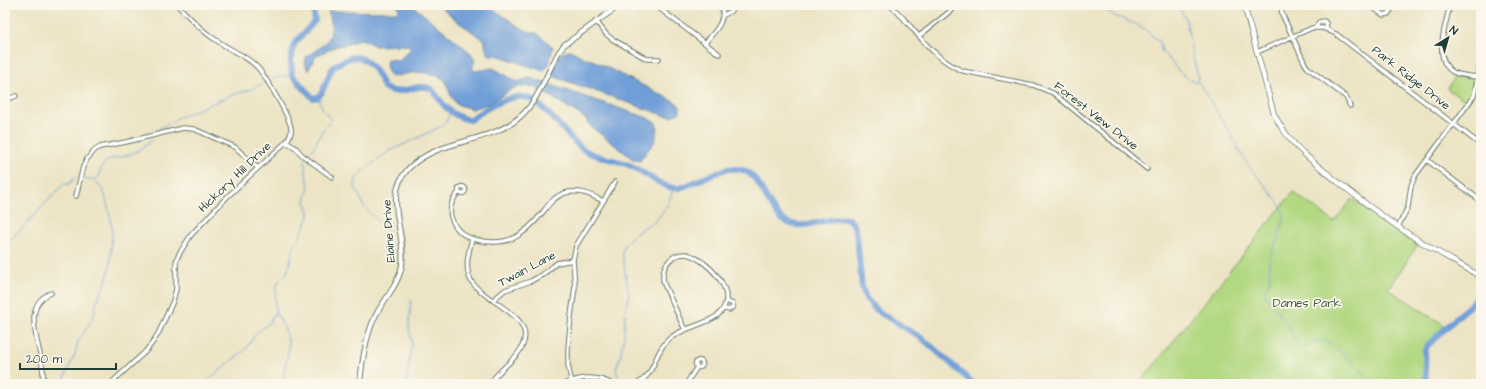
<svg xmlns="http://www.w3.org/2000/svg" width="1486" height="389" viewBox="0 0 1486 389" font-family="'Architects Daughter',sans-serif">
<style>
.green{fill:#b2d881;stroke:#688a5a}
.water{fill:#6f9ed8;stroke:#476e86}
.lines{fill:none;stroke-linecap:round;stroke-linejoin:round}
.stream{stroke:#6f9ed8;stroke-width:1}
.river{stroke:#6f9ed8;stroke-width:6}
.minor-casing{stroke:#677766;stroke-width:5.5}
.tertiary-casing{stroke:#677766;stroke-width:6}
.secondary-casing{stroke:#677766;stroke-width:6}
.minor{stroke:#fff;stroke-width:3.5}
.tertiary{stroke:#fff;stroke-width:4}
.secondary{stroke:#fff;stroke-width:4.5}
.labels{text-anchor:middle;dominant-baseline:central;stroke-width:3.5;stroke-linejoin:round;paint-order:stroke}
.street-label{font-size:12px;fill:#1f3d34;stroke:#fbf7ec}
.park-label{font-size:12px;fill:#3c5c43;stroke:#fbf7ec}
</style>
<rect width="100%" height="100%" fill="#fbf7ec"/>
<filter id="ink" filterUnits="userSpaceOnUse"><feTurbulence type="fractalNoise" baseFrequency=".025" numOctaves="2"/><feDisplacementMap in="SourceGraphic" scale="8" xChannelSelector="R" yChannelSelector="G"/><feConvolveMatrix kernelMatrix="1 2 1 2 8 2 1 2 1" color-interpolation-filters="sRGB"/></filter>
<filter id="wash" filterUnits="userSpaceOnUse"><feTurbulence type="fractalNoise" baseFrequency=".012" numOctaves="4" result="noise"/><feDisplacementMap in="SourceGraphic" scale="16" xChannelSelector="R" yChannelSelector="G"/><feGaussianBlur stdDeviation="0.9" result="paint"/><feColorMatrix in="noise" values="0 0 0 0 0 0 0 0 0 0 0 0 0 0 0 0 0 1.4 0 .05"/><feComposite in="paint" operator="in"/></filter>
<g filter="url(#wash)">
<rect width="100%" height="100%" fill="#ece4c4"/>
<!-- green -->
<path class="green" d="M1454,74L1472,78L1474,81L1473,91L1468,102L1447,89L1453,80Z
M1293,192L1334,222L1352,199L1419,243L1388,289L1446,326L1429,344L1424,369L1425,384H1139Z"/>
<!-- water -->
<path class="water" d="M397,5H412L471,53L475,61L472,68L475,71L493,68L511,78L516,82L530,78L645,117L655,122L658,127L655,141L640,161L634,160L590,126L585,118L534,86L515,87L491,103L472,109L456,104L450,94L445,80C424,69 414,72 392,77L389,75L386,65L387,59L399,60L411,49L408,45L375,46L364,40L359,39L349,44L337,46L316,56L308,71L305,63L306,57C327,43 337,38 328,11L398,12L399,9Z
M439,5C450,5 473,3 482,5C501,9 519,33 537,33L553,47L549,65L543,71L496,55L492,56L487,53L484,40L457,21Z
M569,50C577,52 585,60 592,60L666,97L677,103L680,107V112L673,116H666L555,77L551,74V71L558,56L562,53L566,52Z"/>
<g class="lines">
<!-- stream -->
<path class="stream" d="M1098,5L1115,16L1135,24L1146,30L1159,42L1162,51L1179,71L1186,77L1200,84L1228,130L1247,164L1274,196L1283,211L1284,220L1279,236L1271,254L1269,262L1270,279L1265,291L1266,297L1284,320L1298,345L1303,348L1307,347L1315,341H1326L1334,346L1375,384
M1177,5L1186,20L1193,58L1198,76L1197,81
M273,78L292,75
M157,131C163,124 171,124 177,118L235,94L249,90L264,83
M307,157C318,147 318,129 332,121L324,111L318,99L313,98
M96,179L99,176C102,155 118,160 133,153C141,150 146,145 152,140
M389,231L364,207L355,186L356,179L363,171L388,152L438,128L446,122L451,112
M5,246L64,184H69L76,177
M275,312C283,323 291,340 288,353C286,365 282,372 285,384
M618,378L616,368L620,358L624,336L625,315L629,294L622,253L624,246L632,236L649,224L654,223L667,206L674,188
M62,384L75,354L78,342L93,318L97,301L106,282L110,266L112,230L110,215L104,192L95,180L83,178
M203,384L246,349L256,334L270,322L275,312L276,288L280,280L287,273L293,250L309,217V211L305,202L309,185L306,175L305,159
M406,384L412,344L409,326L411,300"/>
<!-- river -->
<path class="river" d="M310,5L313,8L315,21L294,44L291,60L292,75L313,98L318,97L321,94C325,86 328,76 332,69C335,65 341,62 345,60C365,49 378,73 384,88C387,89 391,91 394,91C407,93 419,82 432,89C443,105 450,116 470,120C483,110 514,90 531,99C543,106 553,118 562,128C569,136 577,146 586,151C601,160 621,159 635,168C649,175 663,189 679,188C695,183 711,174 727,169C734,168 745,169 750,174C758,180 762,190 767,199C772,207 778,218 786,222C806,232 829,215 849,219L854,225L857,238L862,287L866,298L876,310L923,339L974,384
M1426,384L1425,350L1428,345L1471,304L1481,293"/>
</g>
</g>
<g filter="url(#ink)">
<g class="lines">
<defs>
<path id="minor" d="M655,5L719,54
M889,5C898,11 904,19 911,27C926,45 941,62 963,71L1033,85L1053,93L1147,169
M1281,5L1282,14L1305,64L1308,68L1346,97L1350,106
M1370,5L1383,15L1388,14L1394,6
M1450,5C1446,24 1432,60 1453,72C1461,76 1470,76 1478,77
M723,15L726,14L731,11V8L728,5
M596,21L606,34L612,39L647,59H659
M1316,27L1319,22L1324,21L1326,23L1327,29
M919,36L958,5
M705,43C714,32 727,21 721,5
M1257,52L1312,28H1323L1336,34L1481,145
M5,100L16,96
M286,142L296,148L302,155L332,177
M1427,160L1481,201
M458.5 190a3.5 3.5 0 1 1 7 0a3.5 3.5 0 1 1-7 0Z
M459,192C452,199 449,207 451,217C455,230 464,237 477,240C508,247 524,236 543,212C549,204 555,196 565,193C580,189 591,195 603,201
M76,196L83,167L87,159L95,150L100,147L126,142L183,128L194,129L235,147L258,168
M1398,227L1408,207L1411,186L1415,176L1474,96L1481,59
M1479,232L1481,225
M472,239C469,251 465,264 469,276C476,300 532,312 524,341C520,359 498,368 490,384
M493,300L505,290L531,281L542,275L557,263L573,260
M723,308L729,310L733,307V304L726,301
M695.5 364a3.5 3.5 0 1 1 7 0a3.5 3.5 0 1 1-7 0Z
M43,384C44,375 43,368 41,359C37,337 23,304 51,293
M110,384L145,352L153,342L159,332L173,301L176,289V262L179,254L191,235L227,197L286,142C289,138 292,133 291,128C289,116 264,73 255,65C243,54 228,49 216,40C201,31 190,17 177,5
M564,384C581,377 596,375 612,384
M572,384L568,365V349L571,316L575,287L573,260L576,246L615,182
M637,384C658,371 652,355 668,340C681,327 708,325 719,314C736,296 719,275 704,263C698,259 692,254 685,254C669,254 660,269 664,284L685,330
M686,384L697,367"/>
<path id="tertiary" d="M360,384C362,360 366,332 378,311C387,296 399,283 402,265C407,233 382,197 408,169C439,137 491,145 522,115C539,99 547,72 559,52L564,45L620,5"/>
<path id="secondary" d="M1244,5L1274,114C1289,145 1312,161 1338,182C1362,201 1386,220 1412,236C1435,251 1458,263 1481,277"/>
</defs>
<!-- minor casing -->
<use href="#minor" class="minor-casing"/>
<!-- tertiary casing -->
<use href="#tertiary" class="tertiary-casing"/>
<!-- secondary casing -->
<use href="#secondary" class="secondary-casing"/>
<!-- minor -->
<use href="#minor" class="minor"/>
<!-- tertiary -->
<use href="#tertiary" class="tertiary"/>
<!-- secondary -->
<use href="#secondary" class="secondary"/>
</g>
</g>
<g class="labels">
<!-- street labels -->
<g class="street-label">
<text transform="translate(1411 78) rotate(38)">Park Ridge Drive</text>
<text transform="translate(1096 116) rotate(38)">Forest View Drive</text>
<text transform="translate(235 177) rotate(-44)">Hickory Hill Drive</text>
<text transform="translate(389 231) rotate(-94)">Elaine Drive</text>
<text transform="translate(527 269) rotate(-28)">Twain Lane</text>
</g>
<!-- park labels -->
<g class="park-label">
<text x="1307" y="303">Dames Park</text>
</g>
</g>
<!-- margin -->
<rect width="1486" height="389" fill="none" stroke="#fbf7ec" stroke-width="20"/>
<!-- north arrow -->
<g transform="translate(1448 38) rotate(37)" stroke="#fbf7ec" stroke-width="3" paint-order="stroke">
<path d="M0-3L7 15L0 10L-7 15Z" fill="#1f3d34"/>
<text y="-6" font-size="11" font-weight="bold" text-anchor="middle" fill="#1f3d34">N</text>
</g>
<!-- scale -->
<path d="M20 363v6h96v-6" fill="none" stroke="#1f3d34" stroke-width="2"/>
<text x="26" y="363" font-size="12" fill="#1f3d34" stroke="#fbf7ec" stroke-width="3" paint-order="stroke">200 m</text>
</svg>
